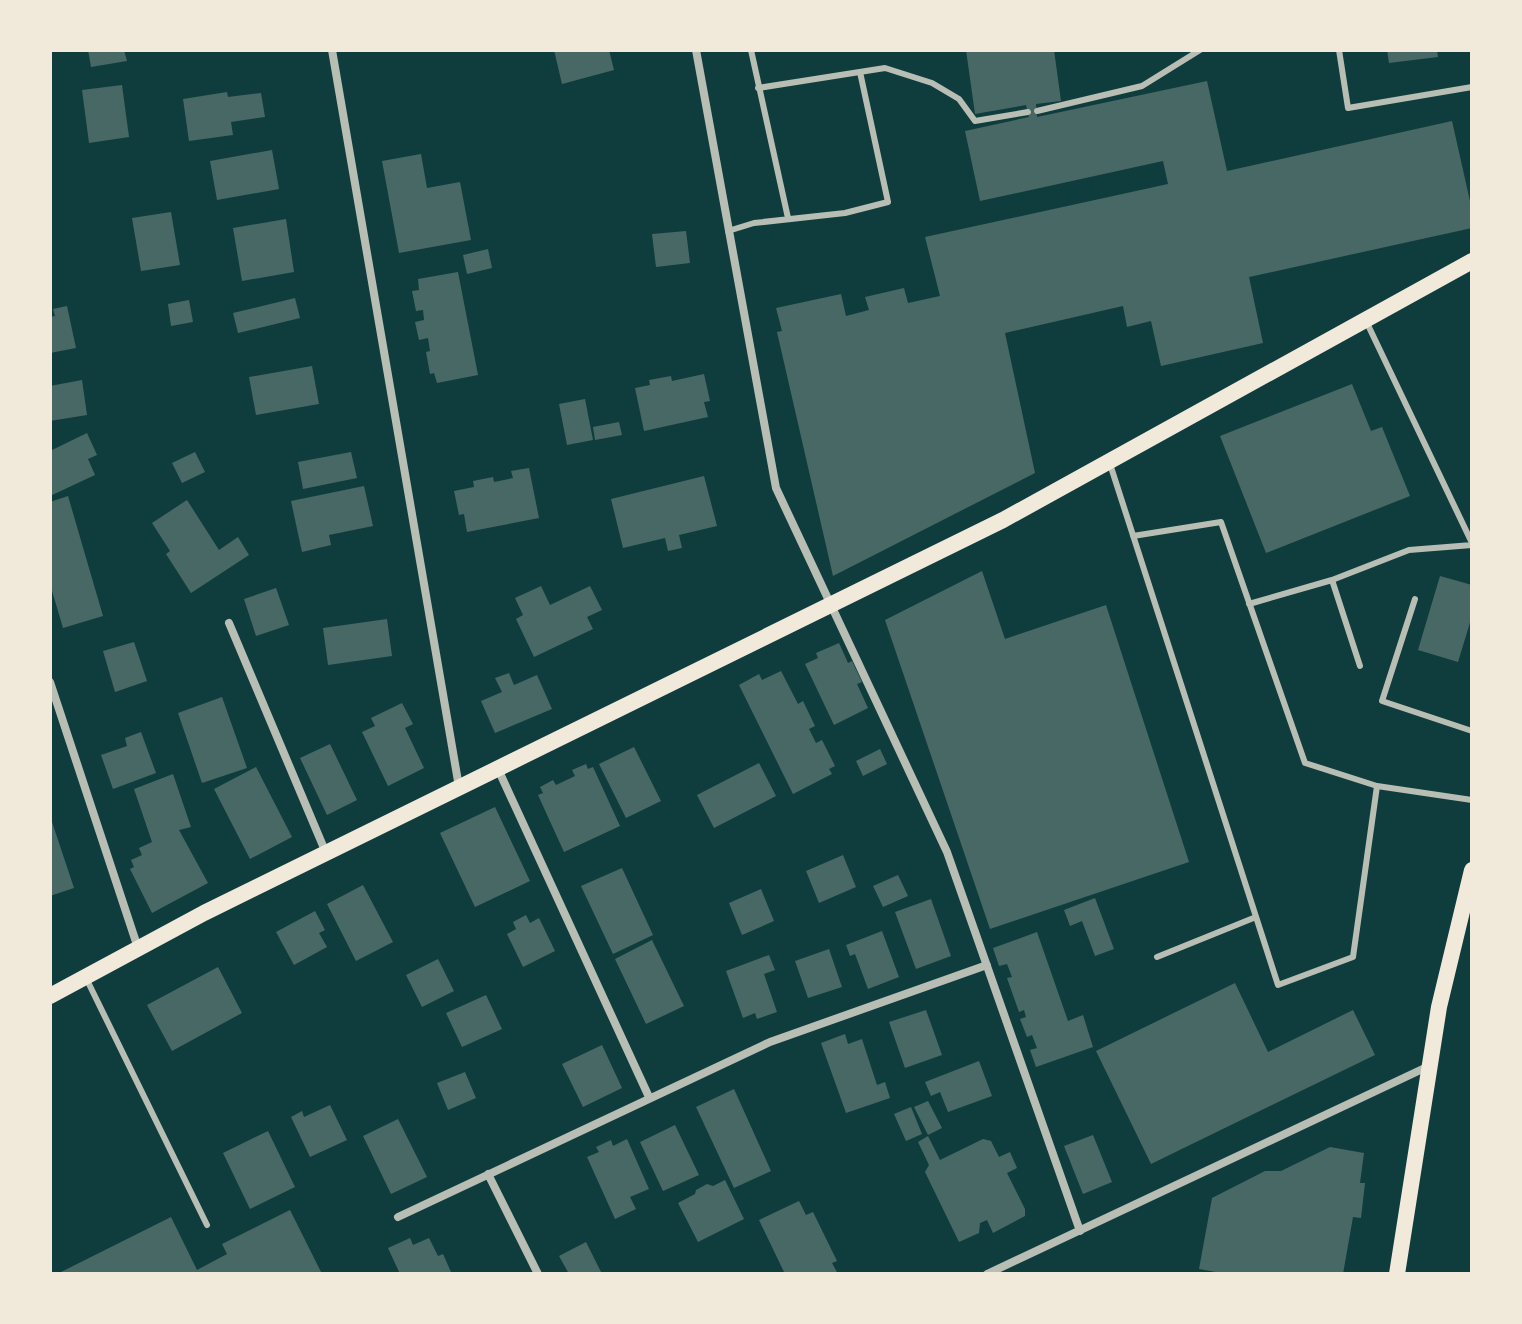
<svg xmlns="http://www.w3.org/2000/svg" width="1522" height="1324" viewBox="0 0 1522 1324" font-family="Poppins,sans-serif">
<style>
.building{fill:#486865}
.lines{fill:none;stroke-linecap:round;stroke-linejoin:round}
.service{stroke:#b8beb3;stroke-width:6}
.minor{stroke:#b8beb3;stroke-width:8}
.secondary{stroke:#f1e9da;stroke-width:16}
</style>
<rect width="100%" height="100%" fill="#0f3d3e"/>
<!-- building -->
<path class="building" d="M88,50H124L127,61L91,67Z
M554,50H609L614,70L562,84Z
M966,50H1054L1061,101L1036,104L1037,117L1207,81L1227,171L1452,121L1472,210V228L1249,277L1263,343L1161,366L1151,321L1127,327L1123,306L1005,333L1035,473L833,576L777,332L782,331L776,308L841,294L846,316L869,310L865,297L904,288L908,303L940,296L925,237L1168,184L1163,161L980,201L965,131L1029,117L1026,105L975,114Z
M1387,50H1437L1438,57L1389,63Z
M122,85L129,137L89,143L82,90Z
M227,92L228,97L261,93L265,117L231,122L233,135L189,141L183,99Z
M272,150L279,189L217,200L210,161Z
M421,154L427,188L460,182L471,240L399,253L382,161Z
M171,212L180,265L141,271L132,218Z
M286,219L294,272L242,281L233,228Z
M686,231L690,263L656,267L652,234Z
M488,249L492,268L467,274L463,255Z
M458,272L478,375L437,383L434,373L430,374L426,352L430,351L428,338L419,340L415,322L424,320L423,310L416,311L412,291L419,290L418,279Z
M295,298L300,318L238,333L233,313Z
M189,300L193,322L171,326L168,304Z
M67,306L76,348L50,353V317L55,316L53,309Z
M312,366L319,404L256,415L249,377Z
M704,374L710,401L704,402L708,417L644,431L635,388L650,385L649,380L671,376L672,381Z
M82,380L87,415L50,421V386Z
M1352,384L1371,431L1382,427L1410,496L1266,553L1220,436Z
M585,399L593,440L567,445L559,404Z
M619,422L622,435L595,440L593,427Z
M87,433L97,455L88,459L95,475L50,496V445L52,450Z
M195,452L205,472L182,483L172,463Z
M351,452L357,478L303,489L298,462Z
M529,468L539,518L467,532L464,514L459,515L454,491L474,487L473,481L493,477L494,482L513,478L511,471Z
M704,476L717,526L679,535L682,548L668,551L665,538L623,548L611,499Z
M364,486L373,526L329,535L331,545L302,552L291,501Z
M68,496L103,616L63,628L50,584V502Z
M187,500L219,550L238,537L249,555L191,593L166,554L170,551L152,523Z
M982,571L1005,639L1106,605L1189,862L990,929L885,620Z
M1440,576L1472,585V616L1458,662L1418,650Z
M541,586L550,605L590,586L602,610L587,617L593,629L534,657L516,619L523,615L515,598Z
M276,588L289,625L256,636L244,599Z
M387,619L392,656L328,665L323,628Z
M134,642L147,681L115,692L103,651Z
M839,643L848,663L852,661L862,682L857,684L868,708L834,725L805,664L818,658L816,653Z
M781,671L798,704L803,701L815,726L809,729L816,743L822,740L835,766L829,769L832,774L793,794L739,685L759,674L762,680Z
M509,673L514,685L537,675L552,709L495,733L481,701L502,692L495,678Z
M222,697L247,768L202,783L178,713Z
M402,703L413,724L405,728L424,768L388,786L362,732L375,726L371,718Z
M141,732L156,773L113,789L101,755L127,746L125,738Z
M330,744L357,800L327,815L300,758Z
M634,747L661,801L626,818L599,764Z
M880,749L887,764L863,776L856,761Z
M759,763L776,796L714,828L697,795Z
M586,764L588,769L593,767L620,826L564,852L538,795L543,793L540,787L553,780L556,785L575,776L572,770Z
M256,767L292,837L250,859L214,789Z
M173,774L191,827L179,830L208,883L152,913L130,869L134,867L131,860L142,855L139,848L152,842L134,789Z
M495,807L530,881L475,907L440,833Z
M50,816L74,888L50,896Z
M843,855L856,887L819,903L806,871Z
M622,868L653,935L613,954L581,886Z
M898,875L908,896L883,907L873,886Z
M363,885L393,942L356,961L327,904Z
M761,889L774,921L742,935L729,903Z
M1095,898L1114,949L1095,956L1082,921L1070,926L1064,910Z
M931,899L951,956L916,969L895,912Z
M315,911L325,930L319,933L327,947L294,965L276,932Z
M526,915L530,923L539,918L555,951L523,967L507,934L516,929L513,922Z
M882,931L899,977L868,989L855,954L850,956L846,945Z
M1037,932L1068,1021L1083,1015L1093,1047L1036,1067L1030,1050L1037,1048L1032,1035L1027,1037L1020,1019L1026,1017L1024,1010L1019,1012L1007,978L1012,977L1007,964L999,966L993,948Z
M652,940L684,1006L646,1024L615,959Z
M829,949L842,987L808,998L795,961Z
M769,955L775,970L764,974L777,1012L757,1019L755,1013L743,1018L726,971Z
M438,959L454,991L422,1007L406,975Z
M218,967L242,1013L172,1051L147,1005Z
M1235,983L1268,1052L1353,1010L1375,1055L1151,1164L1096,1051Z
M486,995L502,1029L462,1047L446,1013Z
M926,1010L942,1055L905,1068L889,1022Z
M845,1034L848,1044L862,1039L877,1085L885,1082L890,1098L846,1113L821,1043Z
M602,1045L622,1088L583,1107L562,1064Z
M979,1061L992,1096L948,1112L940,1092L931,1096L925,1082Z
M465,1072L476,1098L448,1110L437,1083Z
M734,1089L771,1171L734,1188L696,1107Z
M928,1101L942,1128L928,1135L914,1107Z
M330,1105L347,1140L310,1157L291,1117L302,1111L304,1117Z
M911,1107L922,1134L906,1141L894,1114Z
M398,1119L427,1177L391,1194L363,1136Z
M675,1125L699,1175L663,1191L640,1142Z
M268,1131L295,1187L250,1209L223,1153Z
M1093,1135L1112,1182L1083,1194L1064,1146Z
M928,1136L940,1160L983,1139L991,1141L999,1157L1010,1152L1017,1168L1007,1173L1025,1209V1216L993,1233L987,1220L980,1223L979,1233L959,1242L925,1172L929,1165L918,1142Z
M627,1139L649,1189L630,1197L636,1209L615,1219L587,1157L599,1152L596,1147L611,1140L613,1146Z
M1330,1147L1364,1153L1360,1183H1365L1361,1218L1353,1217L1343,1274H1227L1199,1269L1212,1198L1265,1171H1281Z
M725,1180L744,1219L698,1242L678,1203L695,1194L696,1190L707,1184L713,1186Z
M799,1201L806,1215L813,1212L837,1261L832,1263L838,1274H785L759,1220Z
M290,1210L322,1274H57L171,1217L197,1270L227,1254L222,1244Z
M410,1238L413,1245L429,1238L438,1256L443,1254L451,1272L448,1274H400L388,1248Z
M586,1242L602,1274H569L559,1256Z"/>
<g class="lines">
<!-- service -->
<path class="service" d="M751,50L788,218
M1339,50L1348,108L1472,87
M758,88L885,68L932,83L959,99L975,121L1028,112
M1037,111L1142,86L1200,50
M728,231L754,223L845,213L888,202L860,72
M1367,323L1472,543
M1110,464L1278,985L1353,957L1377,786L1472,800
M1133,536L1221,522L1305,763L1377,786
M1332,580L1409,550L1472,545
M1415,599L1382,701L1472,731
M1249,604L1332,580L1360,666
M1157,957L1256,917
M87,980L207,1225"/>
<!-- minor -->
<path class="minor" d="M332,50L459,787
M696,50L776,488L947,852L1080,1231
M229,623L326,853
M50,682L138,948
M498,769L649,1097
M488,1174L538,1274
M398,1217L770,1042L987,965
M987,1274L1429,1066"/>
<!-- secondary -->
<path class="secondary" d="M50,996L204,913L1003,520L1472,261
M1397,1274L1439,1007L1472,870"/>
</g>
<!-- border -->
<rect width="1522" height="1324" fill="none" stroke="#f1e9da" stroke-width="104"/>
</svg>
